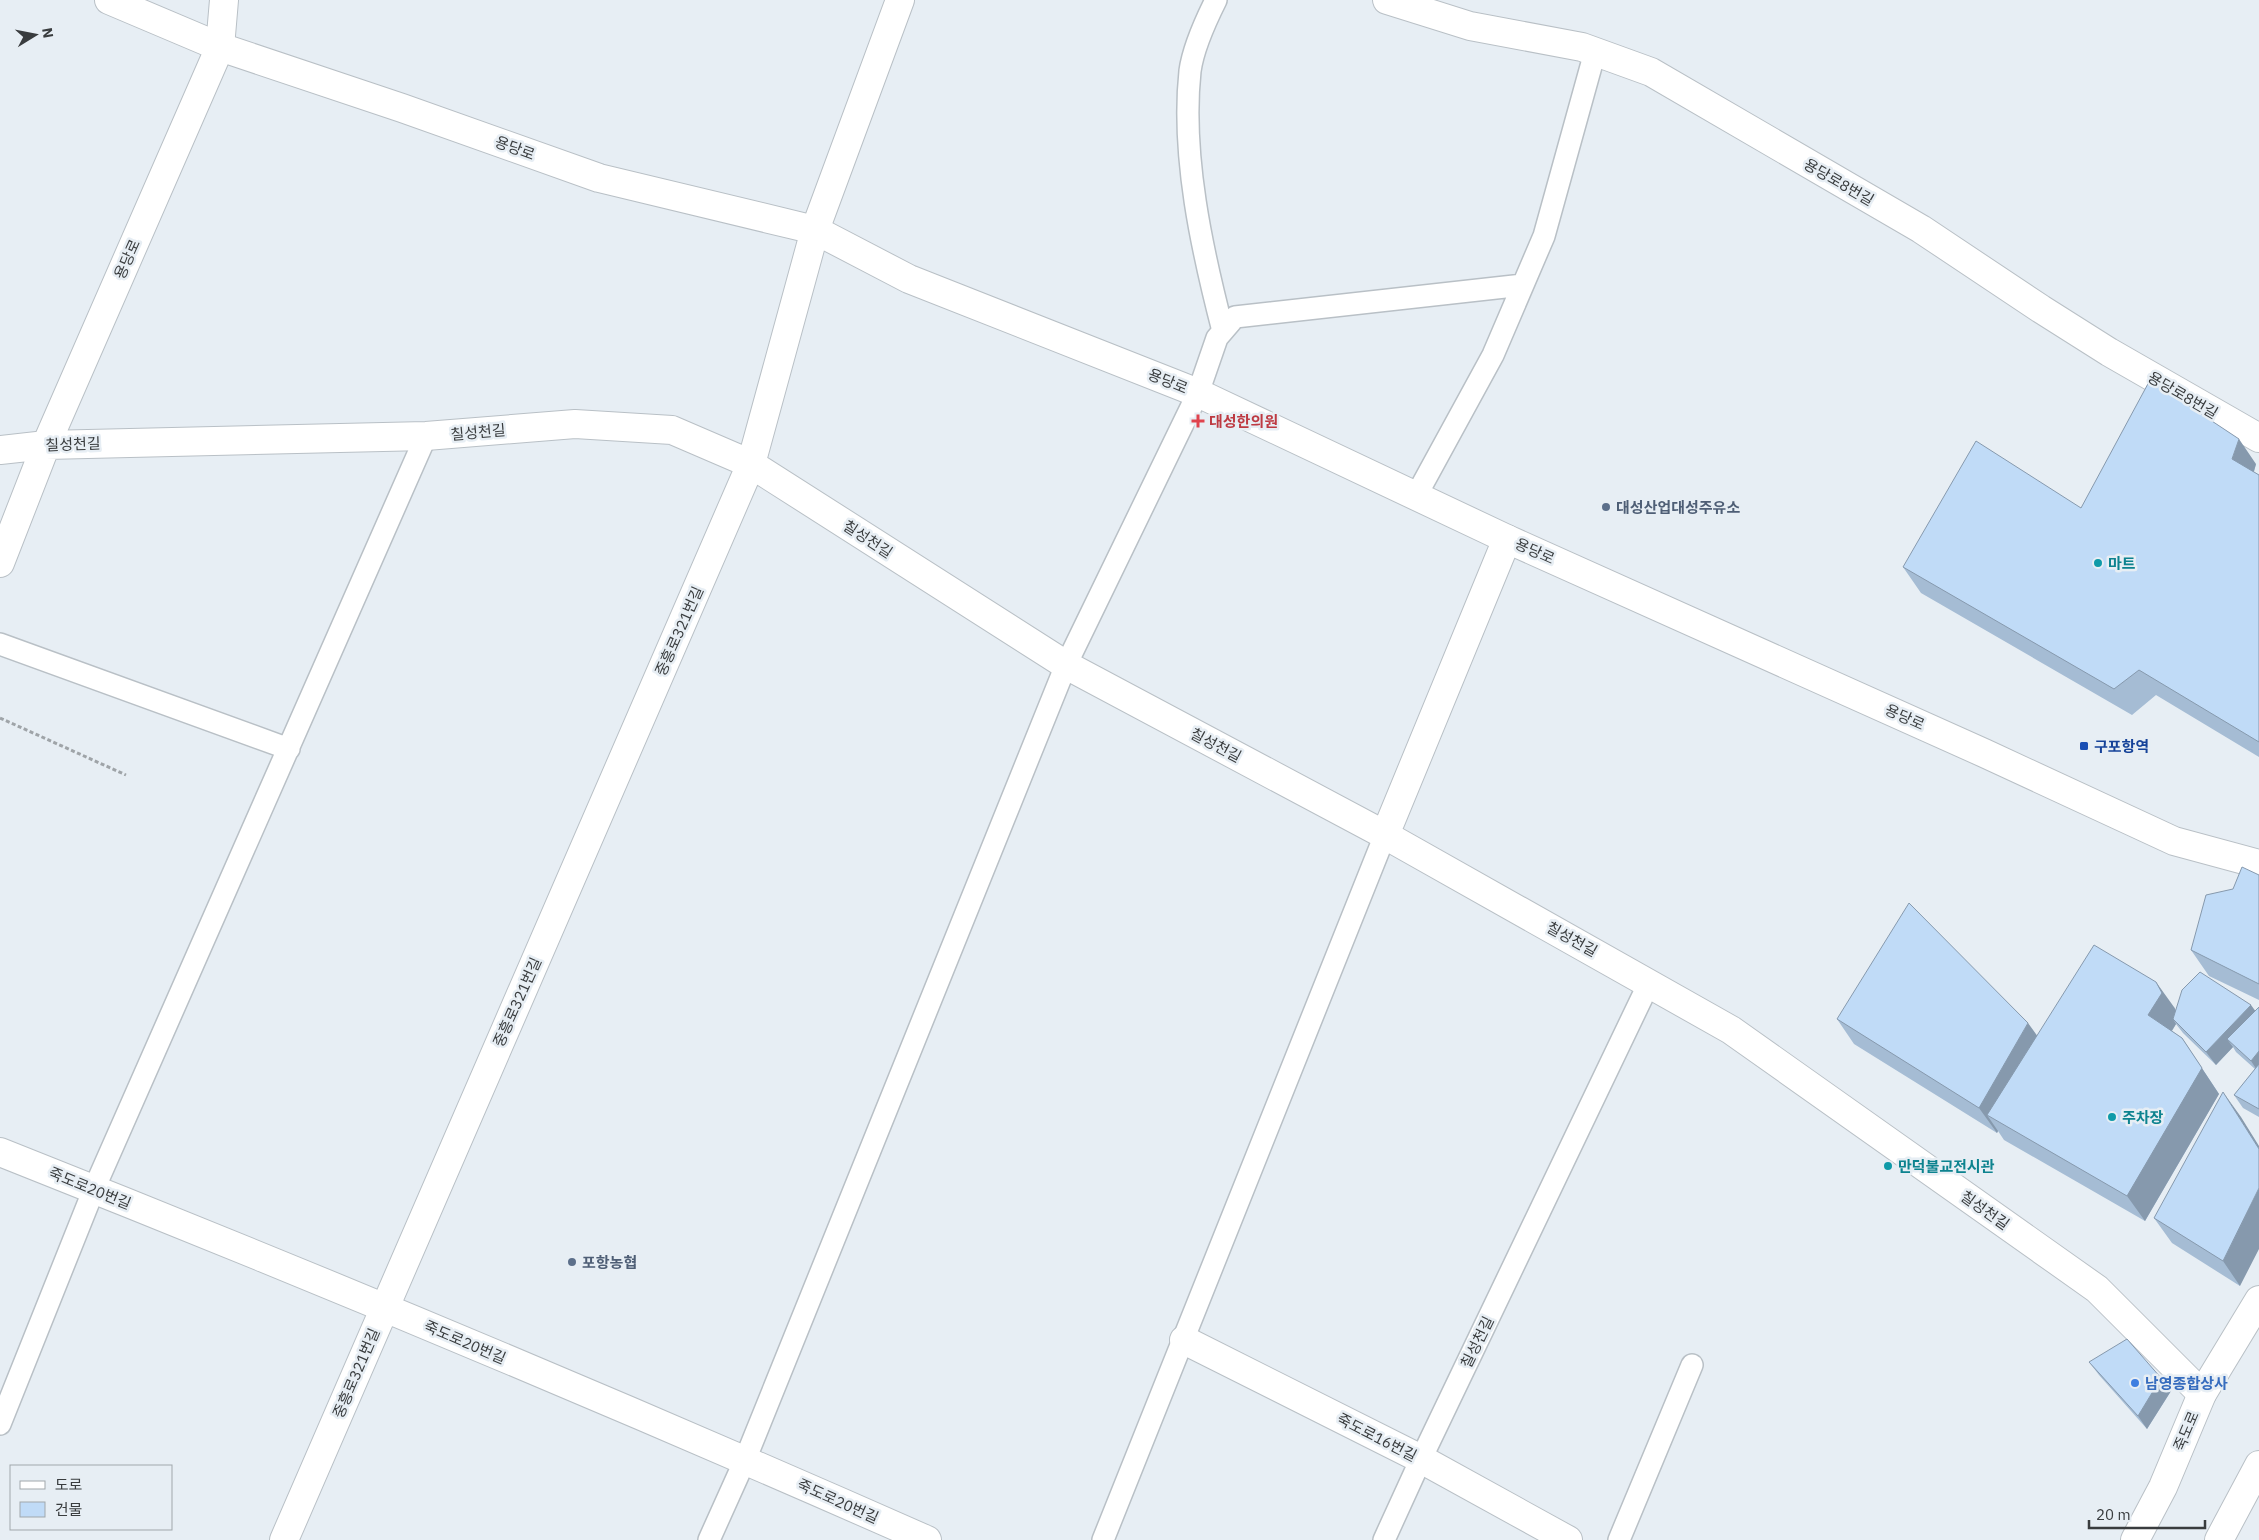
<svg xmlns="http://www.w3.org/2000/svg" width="2259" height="1540" viewBox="0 0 2259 1540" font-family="'IBM Plex Sans','Noto Sans KR',sans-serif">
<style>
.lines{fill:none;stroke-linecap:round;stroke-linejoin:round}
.service-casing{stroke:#b9c0c6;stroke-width:24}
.minor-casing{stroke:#b9c0c6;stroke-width:30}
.secondary-casing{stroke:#b9c0c6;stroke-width:30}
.path{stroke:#9fa4a8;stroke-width:3;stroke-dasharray:4 2.5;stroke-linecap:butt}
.service{stroke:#fff;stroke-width:21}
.minor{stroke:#fff;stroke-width:28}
.secondary{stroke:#fff;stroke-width:28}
.wall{fill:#a5bcd4}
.shaded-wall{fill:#8699ad}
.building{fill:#c0dbf7;stroke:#8699ad}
.health-dot{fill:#e0444e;stroke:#e7eef4;stroke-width:2}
.service-dot{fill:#5c6f8a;stroke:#e7eef4;stroke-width:2}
.culture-dot{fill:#0f9aa8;stroke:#e7eef4;stroke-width:2}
.transit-dot{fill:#1a4fb4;stroke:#e7eef4;stroke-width:2}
.shop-dot{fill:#3f7fe0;stroke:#e7eef4;stroke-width:2}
.labels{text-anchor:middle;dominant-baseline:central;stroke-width:5;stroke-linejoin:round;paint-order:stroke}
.street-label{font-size:15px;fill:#393c3e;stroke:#e7eef4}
.health-label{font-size:15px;font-weight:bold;fill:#be3a42;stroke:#e7eef4;text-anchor:start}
.service-label{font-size:15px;font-weight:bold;fill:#4e5e75;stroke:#e7eef4;text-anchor:start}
.culture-label{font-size:15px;font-weight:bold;fill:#0d838f;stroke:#e7eef4;text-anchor:start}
.transit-label{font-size:15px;font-weight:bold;fill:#164399;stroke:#e7eef4;text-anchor:start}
.shop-label{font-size:15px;font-weight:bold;fill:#366cbe;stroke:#e7eef4;text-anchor:start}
</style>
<rect width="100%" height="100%" fill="#e7eef4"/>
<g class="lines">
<defs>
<path id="service" d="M1216,0C1206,20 1193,49 1190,71C1181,155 1202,250 1223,331
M1416,496L1493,355L1544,236L1595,52
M0,644L289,749
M0,1424L94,1189L426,436
M709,1540L745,1460L1066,665L1198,393L1217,338L1235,317L1523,285
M1103,1540L1385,835
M1384,1540L1421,1459L1649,983
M1619,1540L1692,1365"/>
<path id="minor" d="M1387,0L1470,26L1582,47L1651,72L1921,229L2041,309L2109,352L2259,438
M0,450L46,445L426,436L575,424L672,430L751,464L1066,665L1385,835L1731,1030L2097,1289L2202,1394
M0,563L46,445L220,47L224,0
M1385,835L1507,539
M0,1152C311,1275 621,1405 927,1540
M1184,1340L1421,1459L1568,1540
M284,1540L751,464L815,230L900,0"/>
<path id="secondary" d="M109,0L220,47L402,108L599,178L815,230L909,279L1198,393L1507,539L1984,753L2174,841L2259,864
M2135,1540L2163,1487L2202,1394L2259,1300
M2219,1540L2259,1465"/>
</defs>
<!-- service casing -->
<use href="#service" class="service-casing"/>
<!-- minor casing -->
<use href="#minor" class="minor-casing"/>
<!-- secondary casing -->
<use href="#secondary" class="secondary-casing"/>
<!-- path -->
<path class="path" d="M0,718L126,775"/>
<!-- service -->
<use href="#service" class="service"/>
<!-- minor -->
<use href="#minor" class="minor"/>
<!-- secondary -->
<use href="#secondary" class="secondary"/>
</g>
<!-- wall -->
<path class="wall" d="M2256,464L2254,472L2259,475V757L2156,695L2132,715L1921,593L1903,567L2081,508Z
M2259,875V1000L2209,976L2191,950L2233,889Z
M2174,1007L2176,1011H2255L2259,1007V1117L2243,1108L2234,1095L2255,1069L2236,1052L2233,1047L2216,1065L2183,1033L2176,1024L2172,1031L2182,1038L2219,1094L2145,1221L2004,1140L1998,1131L1997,1133L1854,1044L1837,1019L2037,1036Z
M2241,1117L2240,1286L2172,1243L2154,1218Z
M2089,1362L2171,1391L2147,1429L2099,1375Z"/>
<!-- shaded-wall -->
<path class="shaded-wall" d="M2239,439L2256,464L2250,484L2232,459Z
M2156,982L2174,1007L2180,1018L2173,1019L2176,1024L2166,1040L2148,1015Z
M2251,1005L2259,1016L2227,1039L2233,1047L2216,1065L2206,1052Z
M2028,1023L2046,1048L1987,1115L1998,1131L1997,1133L1979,1108Z
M2182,1038L2219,1094L2145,1221L2127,1196Z
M2259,1051V1073L2251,1061Z
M2223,1092L2241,1117L2259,1146V1149Z
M2259,1188V1249L2240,1286L2223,1261Z
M2161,1378L2171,1391L2147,1429L2138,1416Z"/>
<!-- building -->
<path class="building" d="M2150,380L2239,439L2232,459L2259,475V742L2139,670L2114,689L1903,567L1976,441L2081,508Z
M2242,867L2259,875V984L2191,950L2206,895L2233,889Z
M1909,903L2028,1023L1979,1108L1837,1019Z
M2094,945L2156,982L2162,993L2148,1015L2182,1038L2202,1068L2127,1196L1987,1115Z
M2200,972L2251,1005L2206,1052L2173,1019L2182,990Z
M2259,1007V1051L2251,1061L2227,1039Z
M2259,1064V1109L2234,1095Z
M2223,1092L2259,1149V1188L2223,1261L2154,1218Z
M2127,1339L2161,1378L2138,1416L2089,1362Z"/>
<!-- markers -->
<path class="health-dot" d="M1195.5 413.5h5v5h5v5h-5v5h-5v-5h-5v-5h5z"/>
<g class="service-dot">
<circle cx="1606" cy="507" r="5"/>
<circle cx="572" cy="1262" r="5"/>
</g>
<g class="culture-dot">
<circle cx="2098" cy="563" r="5"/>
<circle cx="2112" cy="1117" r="5"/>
<circle cx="1888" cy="1166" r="5"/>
</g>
<rect class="transit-dot" x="2079" y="741" width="10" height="10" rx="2.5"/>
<circle class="shop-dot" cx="2135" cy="1383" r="5"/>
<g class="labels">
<!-- street labels -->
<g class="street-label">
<text transform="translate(515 148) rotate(20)">용당로</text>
<text transform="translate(1839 182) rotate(30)">용당로8번길</text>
<text transform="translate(127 259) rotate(-66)">용당로</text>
<text transform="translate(1168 381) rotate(22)">용당로</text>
<text transform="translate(2183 395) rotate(30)">용당로8번길</text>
<text transform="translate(478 432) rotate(-5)">칠성천길</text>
<text transform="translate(73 444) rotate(-2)">칠성천길</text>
<text transform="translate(868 539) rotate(33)">칠성천길</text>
<text transform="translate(1535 551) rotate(24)">용당로</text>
<text transform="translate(679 631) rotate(-66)">중흥로321번길</text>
<text transform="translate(1905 717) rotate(24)">용당로</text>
<text transform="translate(1216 745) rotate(28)">칠성천길</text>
<text transform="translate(1572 939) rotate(29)">칠성천길</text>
<text transform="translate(517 1002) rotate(-66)">중흥로321번길</text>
<text transform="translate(90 1188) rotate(22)">죽도로20번길</text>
<text transform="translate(1985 1210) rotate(35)">칠성천길</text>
<text transform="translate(465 1342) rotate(23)">죽도로20번길</text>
<text transform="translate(1477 1342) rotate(-64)">칠성천길</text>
<text transform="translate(356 1373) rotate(-67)">중흥로321번길</text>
<text transform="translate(2186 1431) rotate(-67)">죽도로</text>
<text transform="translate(1377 1437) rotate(27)">죽도로16번길</text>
<text transform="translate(838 1501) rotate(24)">죽도로20번길</text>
</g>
<!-- health labels -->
<g class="health-label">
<text x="1209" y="421">대성한의원</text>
</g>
<!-- service labels -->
<g class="service-label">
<text x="1616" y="507">대성산업대성주유소</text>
<text x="582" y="1262">포항농협</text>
</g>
<!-- culture labels -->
<g class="culture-label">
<text x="2108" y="563">마트</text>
<text x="2122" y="1117">주차장</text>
<text x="1898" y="1166">만덕불교전시관</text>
</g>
<!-- transit labels -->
<g class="transit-label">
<text x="2094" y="746">구포항역</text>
</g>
<!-- shop labels -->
<g class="shop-label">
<text x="2145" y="1383">남영종합상사</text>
</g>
</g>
<!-- legend -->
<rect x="10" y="1465" width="162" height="65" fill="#e7eef4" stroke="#a1a7ab"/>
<rect x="20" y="1481" width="25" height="8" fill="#ffffff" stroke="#a1a7ab"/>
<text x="55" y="1490" font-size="15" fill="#393c3e">도로</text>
<rect x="20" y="1502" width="25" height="15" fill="#c0dbf7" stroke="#a1a7ab"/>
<text x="55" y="1515" font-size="15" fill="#393c3e">건물</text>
<!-- north arrow -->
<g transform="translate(35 35) rotate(80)" stroke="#e7eef4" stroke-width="4" paint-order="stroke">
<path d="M0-4L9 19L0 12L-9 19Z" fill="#393c3e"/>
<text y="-8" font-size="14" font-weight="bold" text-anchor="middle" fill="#393c3e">N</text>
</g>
<!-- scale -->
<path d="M2089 1520v8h116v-8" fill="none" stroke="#393c3e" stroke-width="2.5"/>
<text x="2096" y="1520" font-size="15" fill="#393c3e" stroke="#e7eef4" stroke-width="4" paint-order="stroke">20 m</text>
</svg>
